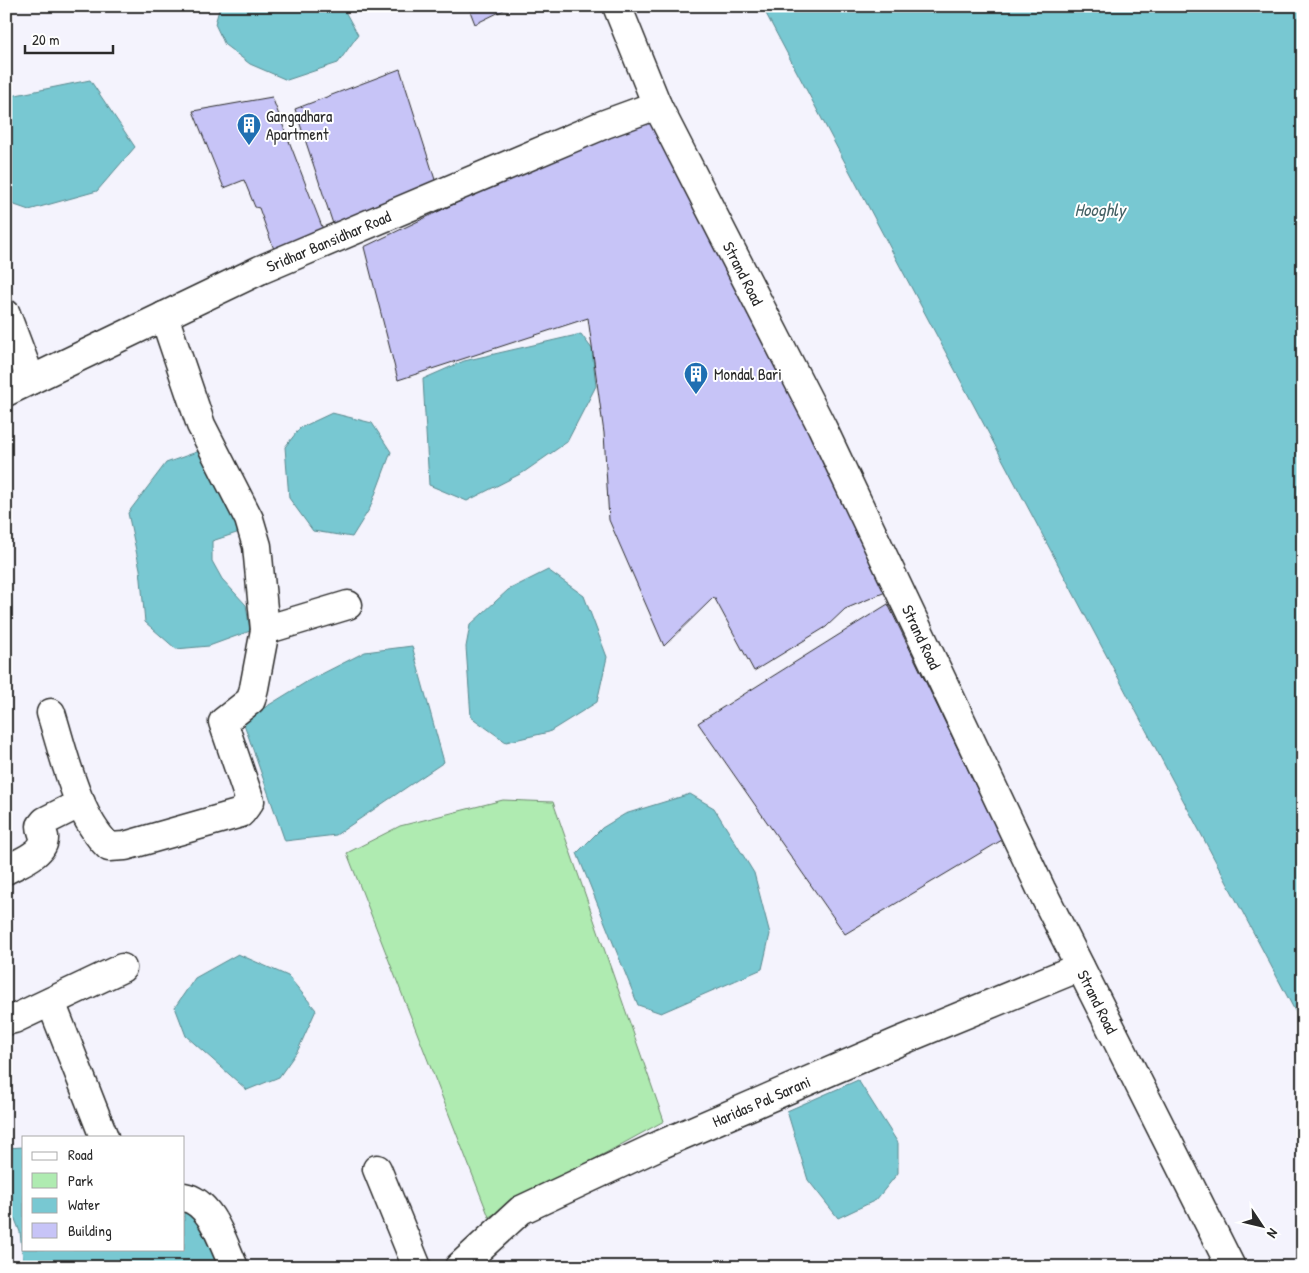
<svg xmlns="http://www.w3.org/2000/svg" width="1309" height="1273" viewBox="0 0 1309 1273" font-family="'Patrick Hand',sans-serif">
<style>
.green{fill:#afebb1;stroke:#6d8b6e}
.water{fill:#78c8d2;stroke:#59898f}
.building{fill:#c7c4f7;stroke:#2b2b2b}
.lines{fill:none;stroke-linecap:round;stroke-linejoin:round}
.street-casing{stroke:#2b2b2b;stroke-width:31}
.secondary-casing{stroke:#2b2b2b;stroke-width:31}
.street{stroke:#fff;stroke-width:28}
.secondary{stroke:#fff;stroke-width:28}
.labels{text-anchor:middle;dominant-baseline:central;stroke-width:4;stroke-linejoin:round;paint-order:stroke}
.poi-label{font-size:16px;fill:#2b2b2b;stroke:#fff;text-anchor:start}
.street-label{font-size:16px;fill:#2b2b2b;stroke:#fff}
.water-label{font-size:18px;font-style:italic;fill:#466265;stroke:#fff}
</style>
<rect width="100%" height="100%" fill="#f4f3fd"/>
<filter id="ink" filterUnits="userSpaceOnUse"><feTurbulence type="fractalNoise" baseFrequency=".02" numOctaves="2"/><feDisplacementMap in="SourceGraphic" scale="10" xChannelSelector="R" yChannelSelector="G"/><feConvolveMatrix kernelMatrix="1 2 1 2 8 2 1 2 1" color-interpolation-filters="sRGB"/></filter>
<g filter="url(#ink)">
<!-- green -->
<path class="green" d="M503,800L553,802L664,1121L489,1217L347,853L400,826Z"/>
<!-- water -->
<path class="water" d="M220,6H342L358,35L338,63L287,80L250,64L225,45L215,24Z
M762,6H1303V1026Z
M90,80L135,147L97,191L29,210L6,202V97Z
M581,334L592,349L596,386L567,442L524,472L467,501L429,485L423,379L464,361Z
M332,413L372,423L391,452L370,508L352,537L313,531L289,498L285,447L300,428Z
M205,449L255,527L212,541V561L222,579L246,605L250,631L209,646L176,649L145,622L140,569L128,513L166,463Z
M548,570L584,596L607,657L597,702L549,732L506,742L471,717L466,647L470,625L508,590Z
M412,646L444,762L336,835L285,841L243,721L308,681L365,652Z
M690,794L714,808L754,873L770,934L762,969L661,1013L638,1005L577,853L602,828L625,814Z
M238,954L288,976L316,1010L298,1050L279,1077L247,1090L186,1036L175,1007L195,978Z
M858,1080L898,1143V1173L876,1200L838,1218L808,1180L787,1111Z
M24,1147V1249H184V1209L196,1208L222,1267H24L20,1232L6,1196V1148Z"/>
<!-- building -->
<path class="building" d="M468,6H512L475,24Z
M400,69L437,186L336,233L295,109Z
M272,97L326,237L276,255L259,208L255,207L244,180L224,188L193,111Z
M654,119L888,591L845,609L826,627L754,671L714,597L664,646L609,520L604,433L588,318L398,380L364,247L607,131Z
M888,604L1002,840L845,934L698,723Z"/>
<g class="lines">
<defs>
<g id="street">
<path d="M6,314L31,380"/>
<path d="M265,630L348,605"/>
<path d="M51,713C64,754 77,817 109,847L125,846L241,813L250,801L223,722L251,700L254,688L265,630L257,546L249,519L201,425L164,316"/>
<path d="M6,870C18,863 45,854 44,837C43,833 41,830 41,826L45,821L81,803"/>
<path d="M51,1002L104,1137"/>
<path d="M6,1021L14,1019L122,968"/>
<path d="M377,1169L417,1267"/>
<path d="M184,1197C212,1202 223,1244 234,1267"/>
<path id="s1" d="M459,1267L521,1210L662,1144L898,1042L1080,967"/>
</g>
<g id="secondary">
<path id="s2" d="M617,6L657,105L822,427L1041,889L1231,1267"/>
<path id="s3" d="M6,392L260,270L605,124L657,105"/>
</g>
</defs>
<!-- street casing -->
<use href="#street" class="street-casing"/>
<!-- secondary casing -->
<use href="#secondary" class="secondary-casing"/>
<!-- street -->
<use href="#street" class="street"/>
<!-- secondary -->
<use href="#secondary" class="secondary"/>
</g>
</g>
<!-- icons -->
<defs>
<symbol id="building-pin" viewBox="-11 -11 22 30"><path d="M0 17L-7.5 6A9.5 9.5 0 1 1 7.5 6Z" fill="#1f6fb2" stroke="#fff"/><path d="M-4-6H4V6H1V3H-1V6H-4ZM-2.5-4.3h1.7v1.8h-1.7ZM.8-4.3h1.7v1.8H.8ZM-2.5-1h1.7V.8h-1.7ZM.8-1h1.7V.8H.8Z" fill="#fff"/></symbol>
</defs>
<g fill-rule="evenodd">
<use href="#building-pin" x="235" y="111" width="28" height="38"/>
<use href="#building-pin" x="682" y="360" width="28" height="38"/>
</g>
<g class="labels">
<!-- poi labels -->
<g class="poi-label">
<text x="266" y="116">Gangadhara<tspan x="266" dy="18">Apartment</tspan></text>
<text x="714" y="374">Mondal Bari</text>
</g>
<!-- street labels -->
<g class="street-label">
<text stroke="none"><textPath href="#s3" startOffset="356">Sridhar Bansidhar Road</textPath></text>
<text stroke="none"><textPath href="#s2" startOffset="296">Strand Road</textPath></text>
<text stroke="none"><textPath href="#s2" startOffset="701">Strand Road</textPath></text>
<text stroke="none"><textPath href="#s2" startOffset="1106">Strand Road</textPath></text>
<text stroke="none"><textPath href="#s1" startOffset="348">Haridas Pal Sarani</textPath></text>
</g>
<!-- water labels -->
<g class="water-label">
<text x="1100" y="209">Hooghly</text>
</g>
</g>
<!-- margin -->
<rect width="1309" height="1273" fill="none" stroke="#fff" stroke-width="25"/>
<rect x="12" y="12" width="1284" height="1248" fill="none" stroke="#2b2b2b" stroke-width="2" filter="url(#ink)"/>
<!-- legend -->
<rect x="22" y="1136" width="162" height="115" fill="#ffffff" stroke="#aaaaaa"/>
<rect x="32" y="1152" width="25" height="8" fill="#ffffff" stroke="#aaaaaa"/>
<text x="68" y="1160" font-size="15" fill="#2b2b2b">Road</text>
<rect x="32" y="1173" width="25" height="15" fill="#afebb1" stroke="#aaaaaa"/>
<text x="68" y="1186" font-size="15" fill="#2b2b2b">Park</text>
<rect x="32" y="1198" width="25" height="15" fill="#78c8d2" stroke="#aaaaaa"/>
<text x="68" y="1210" font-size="15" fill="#2b2b2b">Water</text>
<rect x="32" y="1223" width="25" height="15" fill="#c7c4f7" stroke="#aaaaaa"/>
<text x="68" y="1236" font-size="15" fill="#2b2b2b">Building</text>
<!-- north arrow -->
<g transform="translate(1262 1226) rotate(125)" stroke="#ffffff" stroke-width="4" paint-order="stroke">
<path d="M0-4L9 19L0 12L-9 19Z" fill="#2b2b2b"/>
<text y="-8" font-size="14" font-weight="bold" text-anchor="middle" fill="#2b2b2b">N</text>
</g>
<!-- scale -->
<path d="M25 45v8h88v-8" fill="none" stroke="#2b2b2b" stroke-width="2.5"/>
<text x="32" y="45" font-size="15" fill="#2b2b2b" stroke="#ffffff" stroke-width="4" paint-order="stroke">20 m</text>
</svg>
